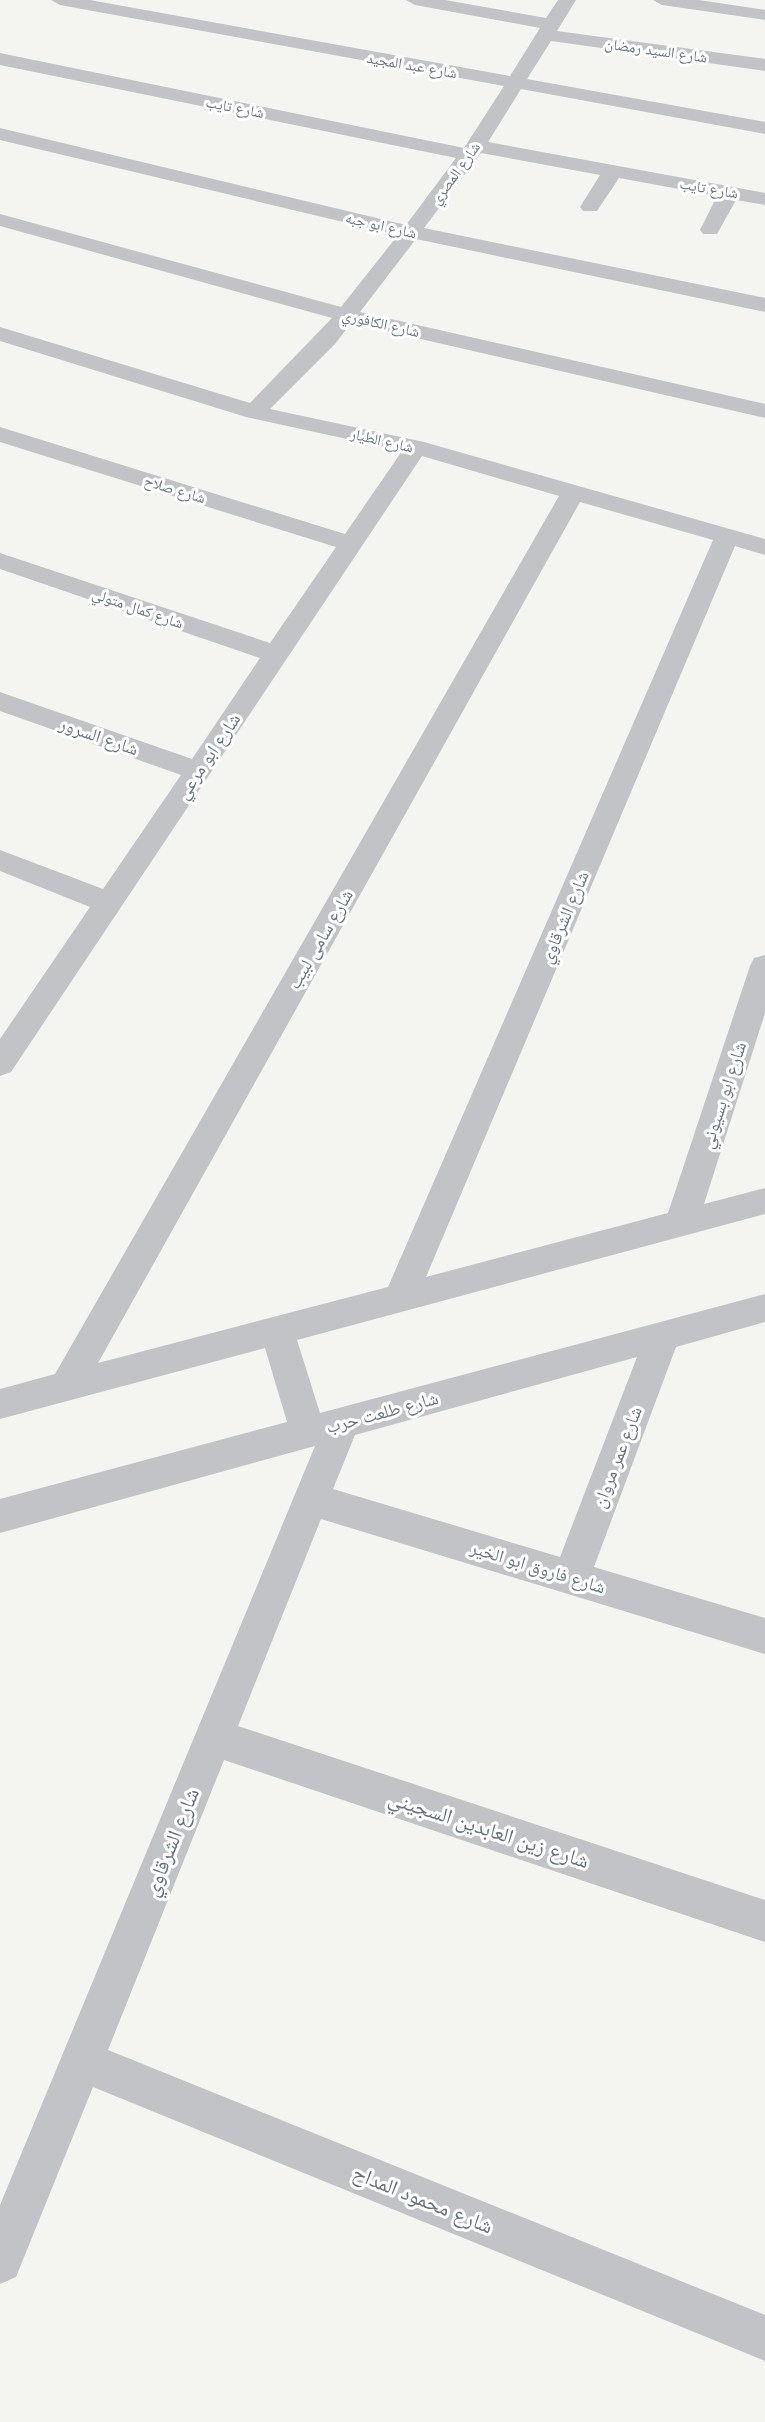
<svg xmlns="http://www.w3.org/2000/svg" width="765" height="2422" viewBox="0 0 765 2422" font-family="Inter,'Noto Naskh Arabic',sans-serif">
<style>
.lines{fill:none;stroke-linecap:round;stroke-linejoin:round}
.minor{fill:#c1c3c7;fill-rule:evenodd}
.labels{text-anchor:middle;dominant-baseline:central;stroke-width:6;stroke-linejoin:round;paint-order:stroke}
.far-street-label{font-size:15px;fill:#677280;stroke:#fff}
.street-label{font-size:18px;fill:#677280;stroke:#fff}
.near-street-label{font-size:21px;fill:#677280;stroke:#fff}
</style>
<rect width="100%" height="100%" fill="#f4f5f1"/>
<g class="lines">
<!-- minor -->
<path class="minor" d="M51,0H90L510,76L540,28L415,5L406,0H445L546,18L558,0H576L557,31L765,59V71L551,41L527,79L765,122V134L521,89L488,142L765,193V205L736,200L717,234H703L700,230L717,196L619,178L597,211H583L580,207L600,175L481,153L424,228L765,298V312L416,239L360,312L765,404V418L351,323L335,344L270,409L424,442L765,539V555L735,546L426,1277L668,1213L750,966L754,958L765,955V1013L704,1204L765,1188V1214L297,1340L320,1413L765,1294V1322L676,1347L594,1567L765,1618V1654L321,1519L238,1726L765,1900V1942L224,1760L108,2050L765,2315V2361L93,2087L16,2277L0,2284V2205L315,1446L0,1533V1499L287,1422L265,1348L0,1419V1389L55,1374L559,496L422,456L11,1072L0,1076V1039L90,907L0,871V850L103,889L181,775L0,711V692L192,759L260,658L0,569V553L270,643L336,547L0,442V427L345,534L402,451L246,417L0,341V327L250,403L332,318L0,226V214L341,307L398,235L0,140V128L406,225L456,158L0,65V53L464,148L504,86L60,5ZM580,502L713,540L388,1287L98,1363ZM637,1357L560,1557L333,1489L355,1435Z
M653,0H699L765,10V20L662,5Z"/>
</g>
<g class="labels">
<!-- far-street labels -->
<g class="far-street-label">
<text transform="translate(656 50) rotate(8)">شارع السيد رمضان</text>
<text transform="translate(412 65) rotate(10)">شارع عبد المجيد</text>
<text transform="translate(235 107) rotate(11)">شارع تايب</text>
<text transform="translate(455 173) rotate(-54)">شارع المصري</text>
<text transform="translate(709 188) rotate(10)">شارع تايب</text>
<text transform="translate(381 225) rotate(13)">شارع ابو جبه</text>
<text transform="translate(381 323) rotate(13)">شارع الكافوري</text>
<text transform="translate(382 440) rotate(13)">شارع الطيار</text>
<text transform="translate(175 489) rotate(17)">شارع صلاح</text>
<text transform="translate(138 608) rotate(19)">شارع كمال متولي</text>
</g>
<!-- street labels -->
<g class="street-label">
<text transform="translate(99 736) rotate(19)">شارع السرور</text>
<text transform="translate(208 756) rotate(-56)">شارع ابو مرعي</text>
<text transform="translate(564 917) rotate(-67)">شارع الشرقاوي</text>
<text transform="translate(320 939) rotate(-60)">شارع سامى لبيب</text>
<text transform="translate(723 1095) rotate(-72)">شارع ابو بسيوني</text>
<text transform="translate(382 1412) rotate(-15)">شارع طلعت حرب</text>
<text transform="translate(617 1457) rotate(-69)">شارع عمر مروان</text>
<text transform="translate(538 1567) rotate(17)">شارع فاروق ابو الخير</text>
</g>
<!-- near-street labels -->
<g class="near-street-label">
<text transform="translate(489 1829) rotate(18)">شارع زين العابدين السجيني</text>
<text transform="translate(171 1842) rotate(-68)">شارع الشرقاوي</text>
<text transform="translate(423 2199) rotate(22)">شارع محمود المداح</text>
</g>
</g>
</svg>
